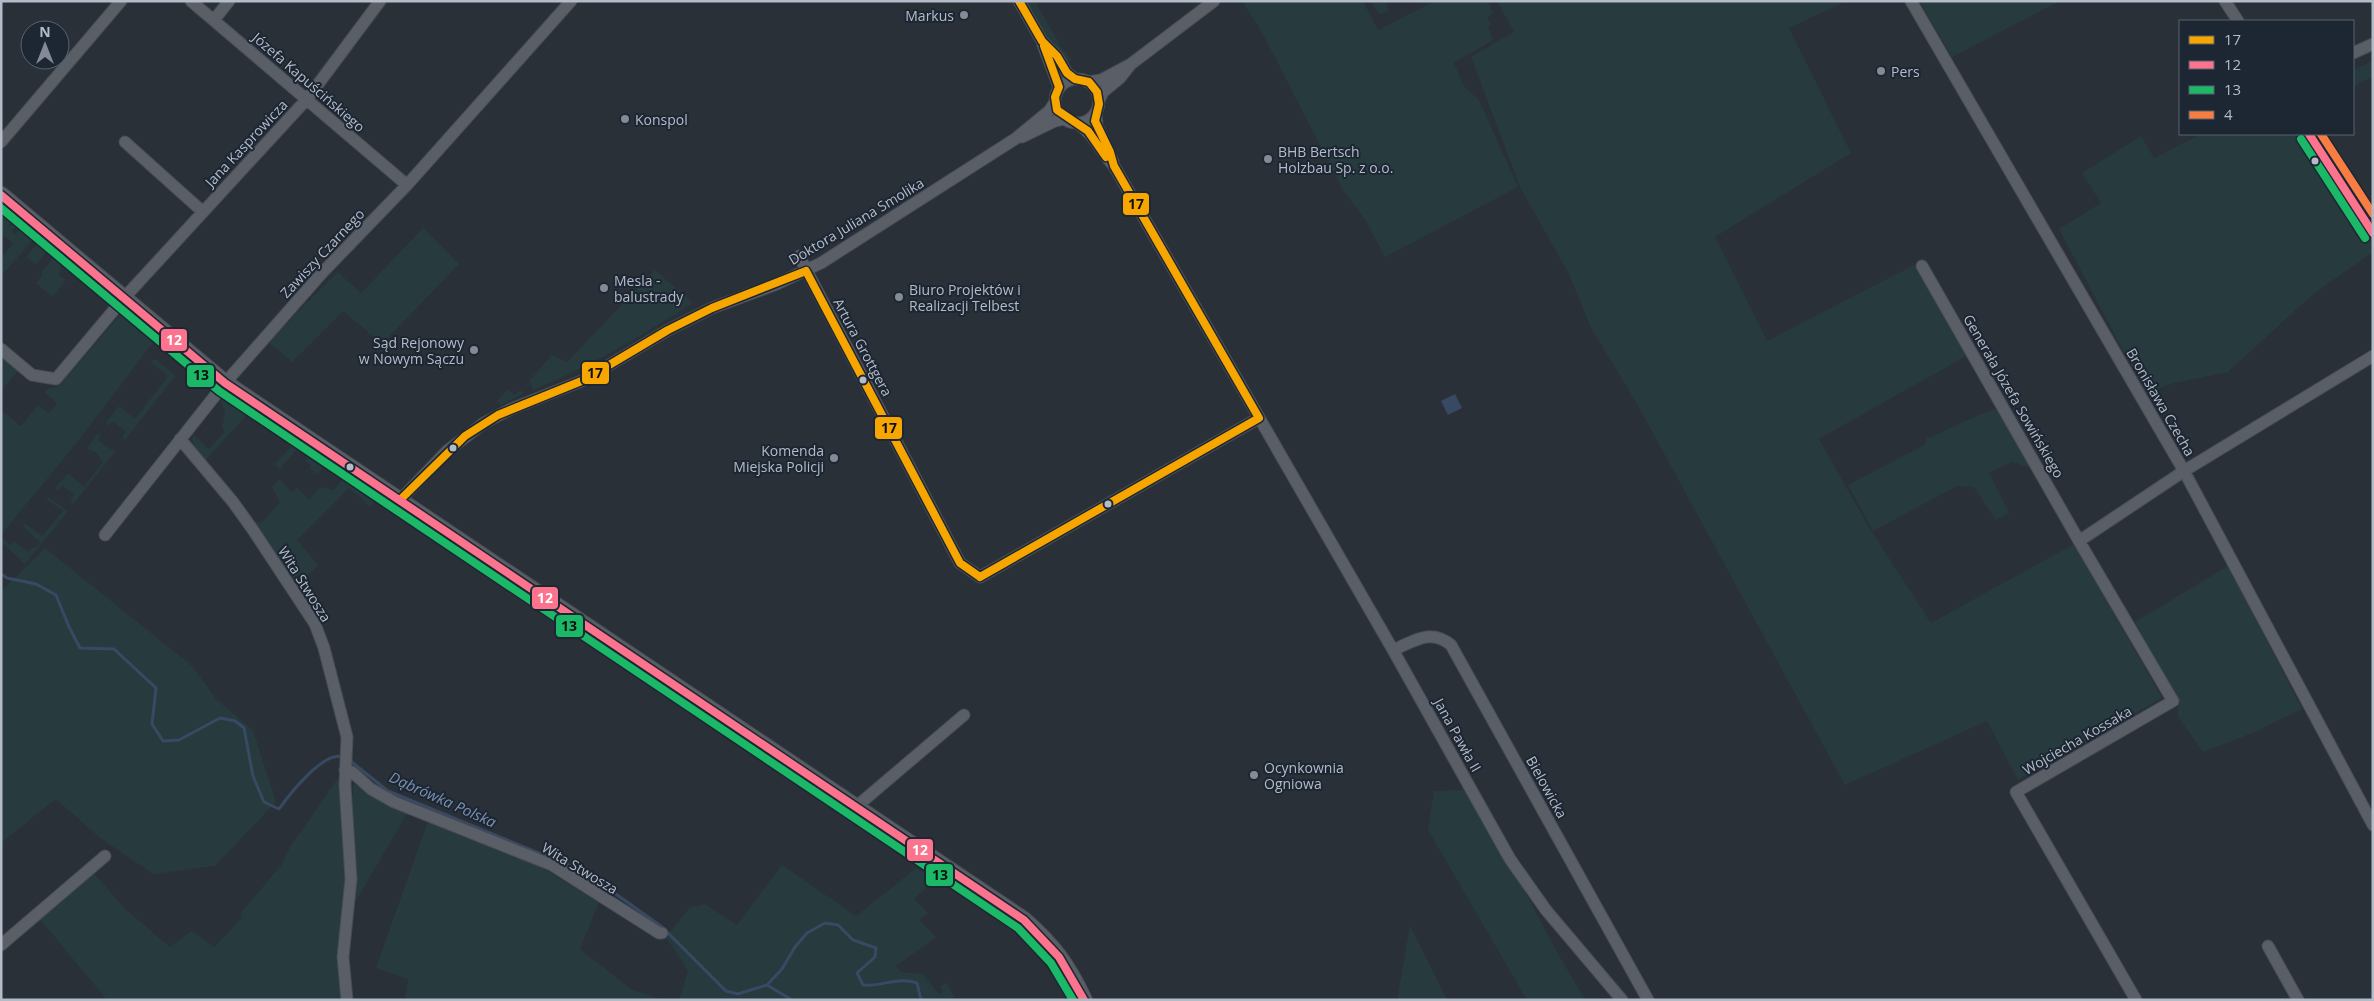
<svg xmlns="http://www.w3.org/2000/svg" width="2374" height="1001" viewBox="0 0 2374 1001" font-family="'Open Sans',sans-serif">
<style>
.green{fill:#273a3e}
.water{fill:#384963}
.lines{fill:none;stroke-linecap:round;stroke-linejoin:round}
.stream{stroke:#384963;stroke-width:3}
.street-casing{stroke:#484c53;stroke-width:13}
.secondary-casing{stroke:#484c53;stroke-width:18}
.street{stroke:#5a5e66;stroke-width:11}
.secondary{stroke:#595d64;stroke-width:16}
.bus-1-casing{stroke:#1d2633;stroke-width:11}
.bus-2-casing{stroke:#1d2633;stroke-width:11}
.bus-3-casing{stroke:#1d2633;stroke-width:11}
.bus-4-casing{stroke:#1d2633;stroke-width:11}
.bus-1{stroke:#f7a600;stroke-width:8}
.bus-2{stroke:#fc738d;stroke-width:8}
.bus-3{stroke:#1ab867;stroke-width:8}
.bus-4{stroke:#f77d43;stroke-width:8}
.poi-dot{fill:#848b96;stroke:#1d2633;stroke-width:2}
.bus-dot{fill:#b4bcc9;stroke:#1d2633;stroke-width:2}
.labels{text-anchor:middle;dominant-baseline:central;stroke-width:4;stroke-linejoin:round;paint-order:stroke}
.poi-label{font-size:14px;fill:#b4bcc9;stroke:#1d2633;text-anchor:start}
.street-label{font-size:14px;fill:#b4bcc9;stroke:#1d2633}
.water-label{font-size:15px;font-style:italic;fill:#7c92b1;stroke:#1d2633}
.line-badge{stroke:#1d2633;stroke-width:2}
.badge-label{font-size:14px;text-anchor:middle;font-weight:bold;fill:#fff}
.pale-badge-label{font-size:14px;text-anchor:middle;font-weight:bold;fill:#111}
</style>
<rect width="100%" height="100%" fill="#2a3038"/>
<!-- green -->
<path class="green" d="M1026,1H1035L1061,47L1072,60L1062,65L1033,18Z
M1242,1H1363L1378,30L1435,1H1488L1493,13L1487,18L1491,24L1488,27L1493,40L1454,63L1463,85L1479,100L1518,187L1385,257L1366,221L1343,190L1263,34Z
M1371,1H1386L1388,11L1379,14Z
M1497,1H1847L1789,28L1851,153L1715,237L1767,341L1914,265L1966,356L1819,439L1868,526L1931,623L2074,544L2162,698L2018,780L1987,721L1845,785L1636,402L1591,328L1569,274L1521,189L1471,57L1514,32Z
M1919,1H2060L1952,57Z
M2373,61V76L2353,87V70Z
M2201,134H2300L2373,244V252L2312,295L2228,372L2170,384L2146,394L2059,229L2101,203L2082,173L2141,136L2154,158Z
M2,206L18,219L7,226L13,225L15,227L12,231L15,234L24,224L37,235L2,275L1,259L13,243L1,234Z
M423,228L459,264L382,344L343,311L292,362L268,342L338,272L361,293Z
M41,239L51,247L36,265L26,257Z
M57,253L65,259L61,267L59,275L66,280L53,297L36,283L42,276L41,273Z
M655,270L693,303C641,336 590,367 533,390L529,381L552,355L567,362Z
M126,308L158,336L78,441L1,535V410L21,426L38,405L49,413L57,403L45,393L47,389L59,386Z
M1,358L18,371L1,391Z
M152,360H157L175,376L125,440L122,437L126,432L113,421L108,426L106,422L119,406L135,419L166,379L167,375L151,363Z
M226,389L252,409L204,462L195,449L192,439L194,435L209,449L225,431L222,428L225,413L220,397Z
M508,389L514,395L520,390L524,393L501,405L497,401Z
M1995,409L2005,415L2032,468L2012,462L1989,473L2009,513L1996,520L1974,487L1957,486L1873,531L1848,485L1926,444V434L1928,438C1951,429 1972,416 1995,409Z
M101,433L98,440L112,450L116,451L73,504L70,502L74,495L63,486L56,491V487L68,473L84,487L103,462L95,452L87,448L97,434Z
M295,438L302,443L280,469L275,464L291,447Z
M314,450L328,460L318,474L310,469L311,465L305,461Z
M347,473L380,496L370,506L349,488L297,540L318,565L296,587L254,522L261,523L280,502L272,487L280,479L292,492L297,488L309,499L321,487L334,490Z
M48,497L68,511L25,564L2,543L4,539L10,545L13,541L28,552L33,547L36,548L40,542L23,527L25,523L42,536L63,511L46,499Z
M45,548L192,666L217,700L253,730L276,802L215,866L153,874L100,838L56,799L1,843V591Z
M2228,566L2302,709L2255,732L2203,752L2178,717V705L2135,622Z
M338,778L347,875L344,1000H107L39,918L93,872L124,908L170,947L191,931L215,947L242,917L240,914L282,864L290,847Z
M353,783L373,796L408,812L351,909Z
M1471,790L1556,950L1585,1000H1527L1428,830L1434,791Z
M428,821L524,857L599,902L580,949L631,989L662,1000H405L408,979L376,968Z
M782,865L856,916L916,868L930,876L928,886L914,899L928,913L919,920L936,937L896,966L901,972L922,974L939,994L943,991L940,986L946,983L955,997L942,1000H679L688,971L666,937L690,907L705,904L737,925Z
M1410,926L1447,1000H1397Z"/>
<!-- water -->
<path class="water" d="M1455,394L1462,408L1448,415L1441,401Z"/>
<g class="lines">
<!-- stream -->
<path class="stream" d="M1,574L7,578L36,584L56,595L69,627L80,648L114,649L156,688L152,724L163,741L179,740L220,718L235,721L244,728L253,776L264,802L279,809C289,795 324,750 343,757
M348,759L388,791L585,872L662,927
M668,933L726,991L738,994L767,985L782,969L795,947L807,933L825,923L838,925L853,940L876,948L875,957L857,973L863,985C883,987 897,976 917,983L921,1000
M767,985L792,1000"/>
<defs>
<path id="street" d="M191,1L407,185
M1019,1L1042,41L1057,56L1067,73L1075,79
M1911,1L2184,471L2373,825
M2225,1L2238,21
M214,20L229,1
M1043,45L1059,87
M2353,53L2373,44
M1055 101a22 22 0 1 1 44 0a22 22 0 1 1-44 0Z
M1089,82L1101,80L1129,65
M1099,100L1103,92L1120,78L1131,64L1214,1
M1096,112L1097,126L1113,162
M1077,123C1093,133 1101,152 1114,166L1393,650L1510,859L1546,910L1622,1000
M2309,134L2373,233
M1022,137L1055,121L1065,119
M1,142L121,1
M125,142L203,212
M799,256L960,563L980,577L1259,418
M1922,266L2079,541L2173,701L2016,792L2136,1000
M1,349L32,375L56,379L124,298L307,99L380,1
M180,439L233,502L253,530L315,624L324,648L347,737L345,785L351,879L343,957L347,1000
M401,499L447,451L484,423L511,409L584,380L668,330L712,308L777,284L821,263L1015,139L1049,111L1055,102
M105,535L225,383L322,273L407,185L571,1
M2079,541L2184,471L2373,356
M1393,650C1414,641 1431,628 1451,645L1648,1000
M345,770L352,772L371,789L394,802L552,865L659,933H662
M857,806L964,715
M1,945L105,856
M2268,946L2298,1000"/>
<path id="secondary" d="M1,195L225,383L1024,920C1053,945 1068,966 1084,1000"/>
</defs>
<!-- street casing -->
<use href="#street" class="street-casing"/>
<!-- secondary casing -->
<use href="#secondary" class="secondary-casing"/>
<!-- street -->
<use href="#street" class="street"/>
<!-- secondary -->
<use href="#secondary" class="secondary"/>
<defs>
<path id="bus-1" d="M1019,1L1042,41L1057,56L1067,73L1075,79L1089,82L1097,92L1099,104L1095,121L1110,152L1114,166L1259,418
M1044,46L1059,87L1055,97L1057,110L1088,131L1106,157
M806,271L960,563L980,577
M401,499L465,436L498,415L584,380L668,330L712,308L806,271
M980,577L1259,418"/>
<path id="bus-2" d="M2309,134L2373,233
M1,195L225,383L1024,920L1059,957L1084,1000"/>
<path id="bus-3" d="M2301,139L2365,238
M1,208L219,391L1018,928L1051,963L1073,1000"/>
<path id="bus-4" d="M2321,134L2373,214"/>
</defs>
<!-- bus-1 casing -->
<use href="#bus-1" class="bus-1-casing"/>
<!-- bus-2 casing -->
<use href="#bus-2" class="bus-2-casing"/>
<!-- bus-3 casing -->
<use href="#bus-3" class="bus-3-casing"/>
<!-- bus-4 casing -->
<use href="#bus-4" class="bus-4-casing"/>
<!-- bus-1 -->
<use href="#bus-1" class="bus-1"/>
<!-- bus-2 -->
<use href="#bus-2" class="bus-2"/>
<!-- bus-3 -->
<use href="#bus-3" class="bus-3"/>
<!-- bus-4 -->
<use href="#bus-4" class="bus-4"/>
</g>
<!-- markers -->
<g class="poi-dot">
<circle cx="964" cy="15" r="5"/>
<circle cx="1881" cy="71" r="5"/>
<circle cx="625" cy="119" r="5"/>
<circle cx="1268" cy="159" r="5"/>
<circle cx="604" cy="288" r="5"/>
<circle cx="899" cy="297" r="5"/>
<circle cx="474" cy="350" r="5"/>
<circle cx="834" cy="458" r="5"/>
<circle cx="1254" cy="775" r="5"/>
</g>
<g class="bus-dot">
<circle cx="2315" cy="161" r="4.5"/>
<circle cx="863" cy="380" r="4.5"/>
<circle cx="453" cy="448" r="4.5"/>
<circle cx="350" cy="467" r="4.5"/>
<circle cx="1108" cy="504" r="4.5"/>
</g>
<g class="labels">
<!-- poi labels -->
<g class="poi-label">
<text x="954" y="15" text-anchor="end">Markus</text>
<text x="1891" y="71">Pers</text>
<text x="635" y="119">Konspol</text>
<text x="1278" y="151">BHB Bertsch<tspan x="1278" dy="16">Holzbau Sp. z o.o.</tspan></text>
<text x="614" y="280">Mesla -<tspan x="614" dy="16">balustrady</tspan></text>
<text x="909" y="289">Biuro Projektów i<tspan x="909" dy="16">Realizacji Telbest</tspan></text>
<text x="464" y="342" text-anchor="end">Sąd Rejonowy<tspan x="464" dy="16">w Nowym Sączu</tspan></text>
<text x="824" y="450" text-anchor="end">Komenda<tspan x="824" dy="16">Miejska Policji</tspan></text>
<text x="1264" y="767">Ocynkownia<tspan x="1264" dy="16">Ogniowa</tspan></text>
</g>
<!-- street labels -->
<g class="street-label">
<text transform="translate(309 82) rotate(41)">Józefa Kapuścińskiego</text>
<text transform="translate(246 143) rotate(-47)">Jana Kasprowicza</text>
<text transform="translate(856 221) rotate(-31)">Doktora Juliana Smolika</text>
<text transform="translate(322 253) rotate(-47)">Zawiszy Czarnego</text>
<text transform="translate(863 347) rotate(62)">Artura Grottgera</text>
<text transform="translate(2014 396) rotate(60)">Generała Józefa Sowińskiego</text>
<text transform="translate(2161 402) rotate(60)">Bronisława Czecha</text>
<text transform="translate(305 584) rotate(58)">Wita Stwosza</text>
<text transform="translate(1458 735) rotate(61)">Jana Pawła II</text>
<text transform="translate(2077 740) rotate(-30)">Wojciecha Kossaka</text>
<text transform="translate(1547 787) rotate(61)">Bielowicka</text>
<text transform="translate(580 868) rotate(31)">Wita Stwosza</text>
</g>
<!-- water labels -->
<g class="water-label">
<text transform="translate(443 799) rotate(24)">Dąbrówka Polska</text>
</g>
</g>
<g class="line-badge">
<rect x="1122" y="192" width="28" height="24" rx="5" fill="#f7a600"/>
<rect x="160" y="328" width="28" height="24" rx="5" fill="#fc738d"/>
<rect x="581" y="361" width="29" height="24" rx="5" fill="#f7a600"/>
<rect x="186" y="364" width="29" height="24" rx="5" fill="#1ab867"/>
<rect x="874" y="416" width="29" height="24" rx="5" fill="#f7a600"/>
<rect x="531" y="586" width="28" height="24" rx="5" fill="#fc738d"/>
<rect x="555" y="614" width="29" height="24" rx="5" fill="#1ab867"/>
<rect x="906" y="838" width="28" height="24" rx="5" fill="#fc738d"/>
<rect x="925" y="863" width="29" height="24" rx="5" fill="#1ab867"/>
</g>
<g class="badge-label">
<text x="174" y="345">12</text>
<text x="545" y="603">12</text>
<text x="920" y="855">12</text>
</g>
<g class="pale-badge-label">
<text x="1136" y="209">17</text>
<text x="595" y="378">17</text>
<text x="201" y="380">13</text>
<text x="889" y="433">17</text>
<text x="569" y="631">13</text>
<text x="940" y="880">13</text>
</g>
<!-- border -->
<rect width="2374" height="1001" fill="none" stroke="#b4bcc9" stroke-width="5"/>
<!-- legend -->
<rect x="2179" y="20" width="175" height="115" fill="#1d2633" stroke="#59626f"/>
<rect x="2189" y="36" width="25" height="8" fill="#f7a600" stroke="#59626f"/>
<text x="2224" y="45" font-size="15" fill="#b4bcc9">17</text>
<rect x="2189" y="61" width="25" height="8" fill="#fc738d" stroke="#59626f"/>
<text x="2224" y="70" font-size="15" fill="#b4bcc9">12</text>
<rect x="2189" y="86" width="25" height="8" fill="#1ab867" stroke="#59626f"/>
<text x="2224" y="95" font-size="15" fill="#b4bcc9">13</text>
<rect x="2189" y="111" width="25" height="8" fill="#f77d43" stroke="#59626f"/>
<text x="2224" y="120" font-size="15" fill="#b4bcc9">4</text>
<!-- north arrow -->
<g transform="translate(45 45)"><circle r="24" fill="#1d2633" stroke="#59626f"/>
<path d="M0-4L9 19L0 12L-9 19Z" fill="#848b96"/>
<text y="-8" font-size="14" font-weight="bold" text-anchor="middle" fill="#b4bcc9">N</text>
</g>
</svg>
